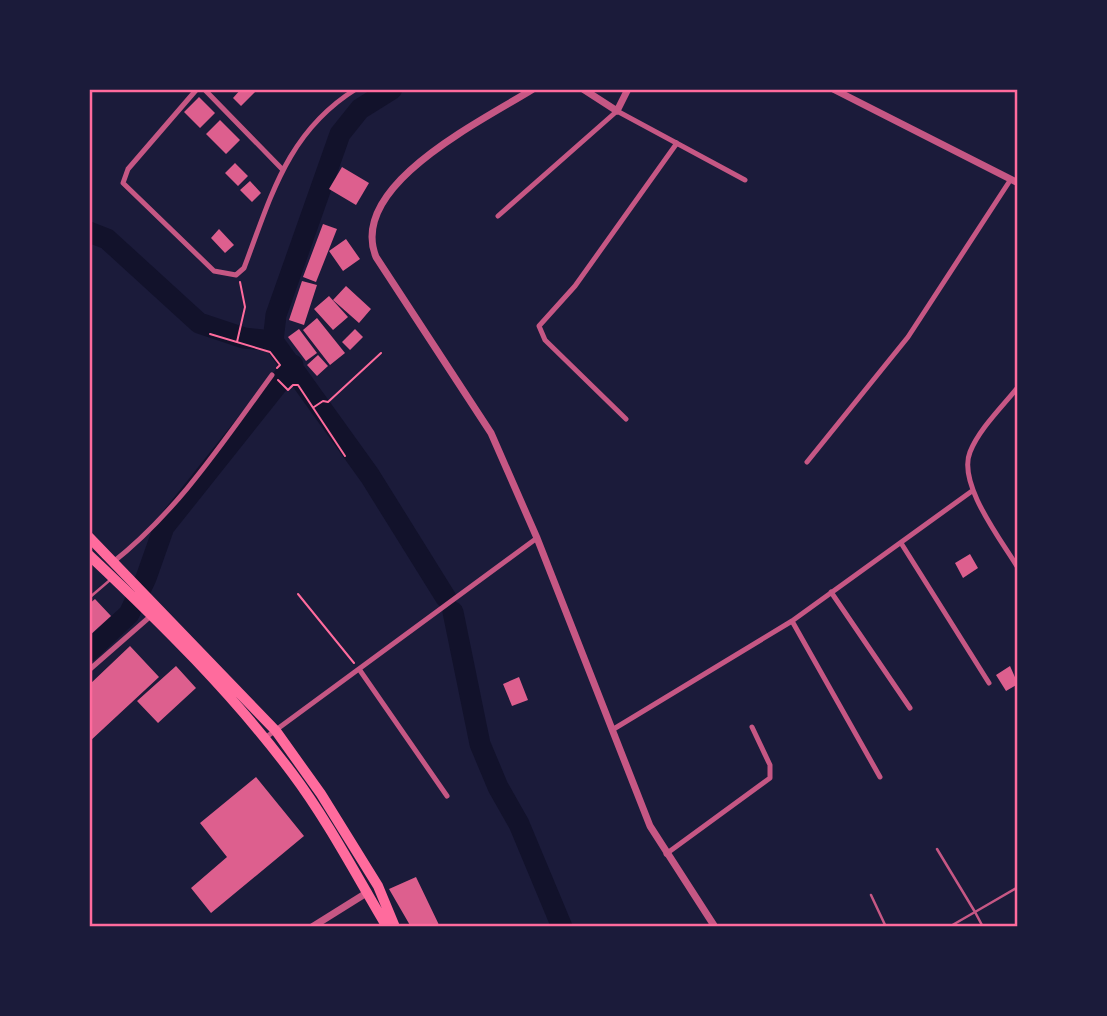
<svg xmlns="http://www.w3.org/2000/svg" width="1107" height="1016" viewBox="0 0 1107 1016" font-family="'PT Sans',sans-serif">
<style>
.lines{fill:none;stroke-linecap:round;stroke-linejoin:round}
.river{stroke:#12122b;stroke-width:21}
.building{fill:#dd5f8e}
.path{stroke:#ff6b9d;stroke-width:2}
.service{stroke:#c65784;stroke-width:2.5}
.minor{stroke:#c65784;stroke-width:5}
.tertiary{stroke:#c65784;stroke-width:7}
.trunk{stroke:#ff6b9d;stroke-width:10}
.neatline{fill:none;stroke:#ff6b9d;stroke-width:2.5}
</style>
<rect width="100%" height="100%" fill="#1b1b3a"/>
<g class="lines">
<!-- river -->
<path class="river" d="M392,89L360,109L340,134L276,315L273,341L370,476L446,598
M89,232L107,239L199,323L244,338L273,341
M453,612L480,744L498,787L519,824L562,927
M89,651L129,614L146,578L164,527L293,365"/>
</g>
<!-- building -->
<path class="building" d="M241,89L256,91L241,106L233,98Z
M199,97L215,113L200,128L184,112Z
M220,120L240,140L226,154L206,134Z
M235,163L248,176L238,186L225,173Z
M342,167L369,183L356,205L329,189Z
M250,181L261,193L252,202L240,190Z
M323,224L337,229L316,282L303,277Z
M219,229L234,245L225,253L211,238Z
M346,239L360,259L343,271L329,251Z
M302,281L317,285L304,325L289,320Z
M346,286L371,309L359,323L333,300Z
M329,296L348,317L333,330L314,309Z
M317,318L345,353L330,365L303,330Z
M299,329L317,353L306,361L288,337Z
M355,329L363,337L350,350L342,342Z
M318,355L328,366L317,376L307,365Z
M970,554L978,568L963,578L955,563Z
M95,599L111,616L89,636V604Z
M130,646L159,677L89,742V685Z
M176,666L196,688L158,723L137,701Z
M1010,666L1018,684L1006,691L996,675Z
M519,677L528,700L512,706L503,684Z
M256,777L304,836L211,913L191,888L227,857L200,823Z
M416,877L440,927H411L389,889Z"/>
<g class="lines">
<!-- path -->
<path class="path" d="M210,334L270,352L280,365L277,368
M237,342L245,307L240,282
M278,380L288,390L293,385H298L345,456
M314,407L323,401L328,402L381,353
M298,594L354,663"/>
<!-- service -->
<path class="service" d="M89,598L110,580
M937,849L975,912L1018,887
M871,895L886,927
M949,927L975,912L983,927"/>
<!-- minor -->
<path class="minor" d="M197,89L128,169L123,183L214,271L236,275L244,268C271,197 287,132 356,89
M204,89L282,169
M498,216L617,111L745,180
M1018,387C1002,407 979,429 970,452C957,484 1002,541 1018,568
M626,419L545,340L539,326L575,286L677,143
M807,462L908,337L1011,179
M901,543L989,683
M112,563C178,511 223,442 272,375
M831,592L910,708
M792,621L880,777
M359,669L447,796
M89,670L153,614
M612,730L792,621L972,491
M265,738L537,538
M666,854L770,778V765L752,727"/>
<!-- tertiary -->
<path class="tertiary" d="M533,89C484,120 347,185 376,257L491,433L537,538L650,826L715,927
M583,89L617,111L628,89
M833,89L1018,183
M312,927L368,892"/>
<!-- trunk -->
<path class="trunk" d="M89,537L276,731L321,794L378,886L395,927
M89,555C161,623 233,694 292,773C328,821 356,875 387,927"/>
</g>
<!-- border -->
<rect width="1107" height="1016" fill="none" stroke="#1b1b3a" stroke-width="182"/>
<rect x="91" y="91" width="925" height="834" class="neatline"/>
</svg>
